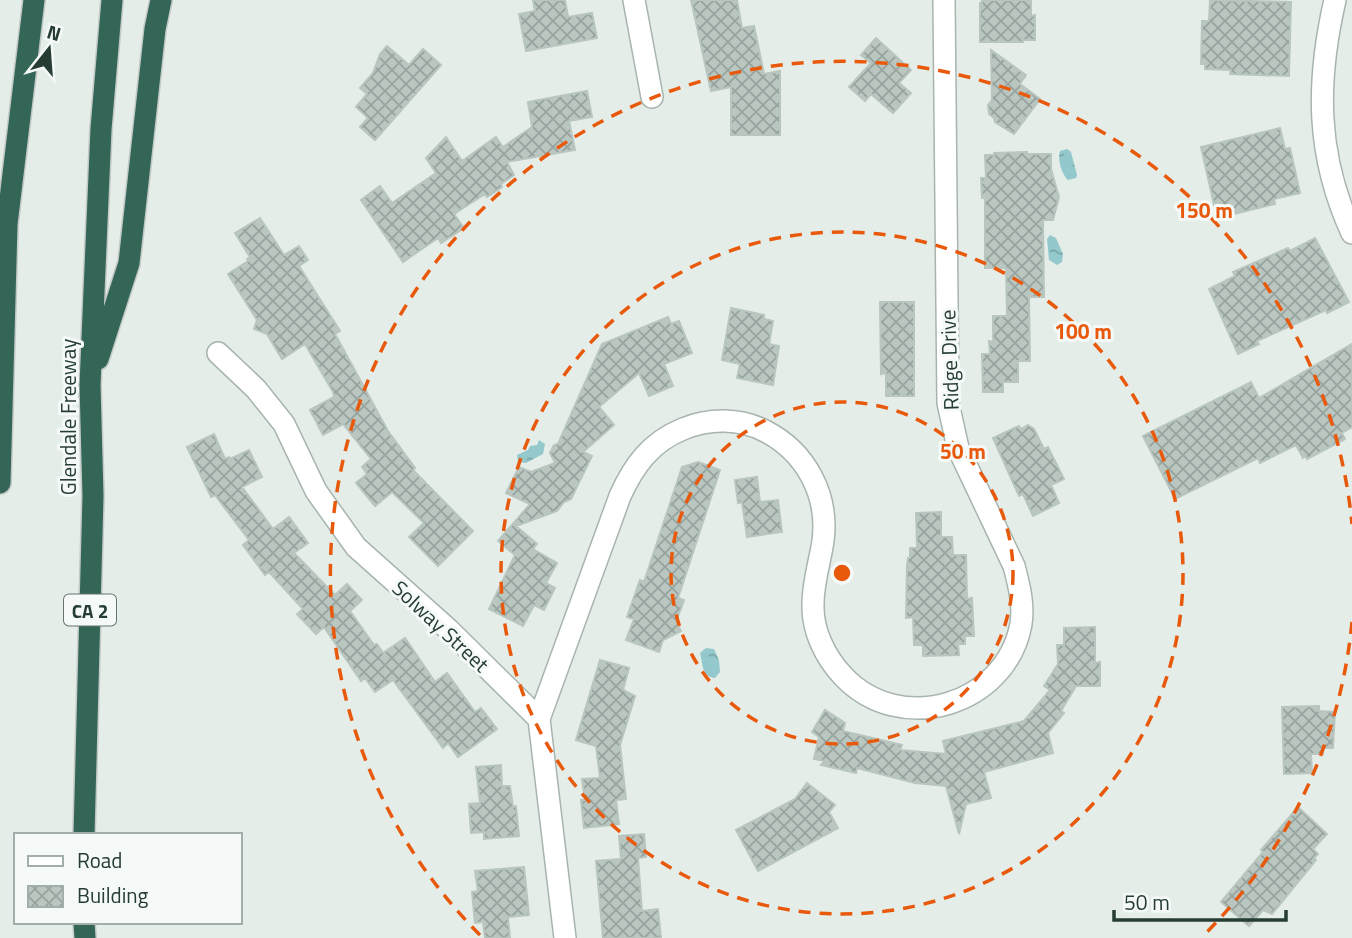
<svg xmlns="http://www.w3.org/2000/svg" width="1352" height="938" viewBox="0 0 1352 938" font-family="'Titillium Web',sans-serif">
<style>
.water{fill:url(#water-ripples)}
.building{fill:url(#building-cross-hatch);stroke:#b8c6bf;stroke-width:2}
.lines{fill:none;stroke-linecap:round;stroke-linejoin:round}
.minor-casing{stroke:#a8b5ae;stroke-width:24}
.highway-casing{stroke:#c2c9c6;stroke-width:24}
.minor{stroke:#fff;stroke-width:21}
.highway{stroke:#346657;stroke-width:21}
.ring{fill:none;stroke:#e8590c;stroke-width:3.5;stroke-dasharray:12 9}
.labels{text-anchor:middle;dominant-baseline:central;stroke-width:6;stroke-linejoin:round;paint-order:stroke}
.shield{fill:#f5f9f7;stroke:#64756e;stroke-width:2}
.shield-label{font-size:19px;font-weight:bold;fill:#263d34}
.street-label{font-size:21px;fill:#263d34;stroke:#f5f9f7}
.centre{fill:#e8590c;stroke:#f5f9f7;stroke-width:3.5}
.ring-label{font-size:21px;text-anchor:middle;font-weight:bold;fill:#e8590c;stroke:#f5f9f7;stroke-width:6;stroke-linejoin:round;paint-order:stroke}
</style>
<defs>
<pattern id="water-ripples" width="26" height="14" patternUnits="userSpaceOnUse" patternTransform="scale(1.75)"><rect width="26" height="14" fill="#93c9cc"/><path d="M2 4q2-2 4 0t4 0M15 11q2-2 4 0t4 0" fill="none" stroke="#78a4a6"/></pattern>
<pattern id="building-cross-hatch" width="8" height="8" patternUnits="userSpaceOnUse" patternTransform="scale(1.75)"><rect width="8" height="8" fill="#bac7c1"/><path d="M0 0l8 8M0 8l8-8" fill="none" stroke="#97a39e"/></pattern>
</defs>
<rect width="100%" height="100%" fill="#e5ede8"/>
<!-- water -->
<path class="water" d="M1067,149L1071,152L1077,175L1076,178L1068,180C1062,175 1057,159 1060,151Z
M1050,235L1056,238L1063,254L1062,262L1057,265L1049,260L1047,239Z
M539,440L545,444L543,454L526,463L518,462L517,455L528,450L530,446L537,445Z
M706,648L714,649L719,660L720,672L715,678C701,677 703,663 700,653Z"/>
<!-- building -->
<path class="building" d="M533,0H565L568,17L592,13L597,38L526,51L519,14L535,11Z
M691,0H737L742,28L754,26L764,74L780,71V135H731V87L711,91Z
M982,0H1031V16L1035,15V40H1023V42H980V3H982Z
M1210,0L1291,2L1289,76L1230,74L1231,70L1205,69V64H1201L1202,21H1209Z
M876,38L911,70L899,83L911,93L893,113L871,94L865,101L849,87L871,63L861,55Z
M387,46L409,65L423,49L441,65L375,140L360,127L368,118L356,107L367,94L360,88L373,73L380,54Z
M991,50L1026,75L1020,84L1040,99L1014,134L995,122L994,118L989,114L988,105L992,100Z
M587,91L592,117L569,121L575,150L507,162L514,175L501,184L502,187L487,197L485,194L454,214L464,228L441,243L438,238L403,262L361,200L380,186L392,203L436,173L426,158L446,137L462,161L496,137L503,147L532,127L528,102Z
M1280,128L1285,149L1290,148L1300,193L1274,199L1275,204L1217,218L1201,147Z
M1027,152V154H1051V169L1059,197L1053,220H1043L1044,297H1029L1030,361H1018V382H1003V392H983L982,354H990L989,341L993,342V316H1007L1006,268H985V198H982L981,178H986L985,155H994V153Z
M260,218L284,255L299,246L308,260L299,266L340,331L335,334L388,431L415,468L413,470L473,531L438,566L409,537L424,523L392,492L375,506L356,483L367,474L362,467L371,459L343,424L323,435L310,410L334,397L333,392L305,344L282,359L267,334L254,329L257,320L228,274L248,261L247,259L250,257L235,233Z
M1315,238L1349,302L1327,313L1326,310L1257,341L1259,344L1238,354L1209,289L1235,276L1233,272L1288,248L1290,251Z
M880,302H914V396H886V373L881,374Z
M731,308L764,315V319L773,321L769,344L779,346L773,385L737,378L740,364L722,360Z
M668,317L671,324L679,321L692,353L664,364L673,386L649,396L639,373L599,407L614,425L583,452L592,456L571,499L564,502L557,511L516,526L537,544L533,549L557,563L546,583L555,588L544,610L534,605L523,626L489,609L515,555L498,541L530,504L506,493L519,467L531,472L555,463L550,453L554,445L558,444L602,344Z
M1352,344V427L1342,433L1345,439L1307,459L1306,456L1303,458L1296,445L1260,463L1258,458L1175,499L1143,436L1251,382L1259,398Z
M1028,425L1034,429L1044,449L1048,447L1064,479L1051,485L1059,503L1033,516L1023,494L1019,496L993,438L1019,426L1021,429Z
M214,434L225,459L229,457L230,459L249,450L262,477L242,487L273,529L289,517L308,543L294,553L335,595L347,584L362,600L350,611L374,645L377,644L383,653L405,638L435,682L447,673L475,712L481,708L497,729L458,757L448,743L443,748L393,680L375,692L365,678L361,681L324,627L316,634L297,614L303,609L269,572L265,575L243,545L249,540L215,495L211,497L187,447Z
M698,462L720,470L678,598L684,600L676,622L681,631L663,640L659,652L626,640L634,619L627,617L640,580L644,582L682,467Z
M757,477L760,502L778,500L782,532L747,537L742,502L738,503L735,480Z
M941,512V537H952L953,555H966L967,599L972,598L974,636H965V644H958L959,655L923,656V645H914L913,617L906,618L907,566L908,558H910V548H917L916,513Z
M1095,627V663L1100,662V686H1076L1061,711L1064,713L1048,733L1053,753L984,772L991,798L966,804L959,834L946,786L915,783L857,768L856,773L821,765L825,761L814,759L819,737L812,732L825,710L845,723L843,731L902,745L900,750L946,754L943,741L1024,721L1050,690L1044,686L1058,664L1057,645H1064V628Z
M600,660L629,668L623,690L635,696L620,745L626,799L616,800L619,824L584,828L581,800H585L582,779L600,778L596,746L576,740Z
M1319,706V711L1335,712L1333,748H1323V754H1311L1312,773L1284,774L1282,707Z
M501,765L502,786H510L513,807L516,806L519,836L484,839V832L471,833L469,804L480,803L476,767Z
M807,783L835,805L829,812L838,828L758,871L736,830L795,799Z
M1298,807L1327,834L1313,849L1318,854L1314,858L1316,860L1272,914L1263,910L1249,926L1221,902L1263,852L1261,850Z
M644,834L646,857L638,858L642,911L658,909L661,938H603L596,861L621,859L619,836Z
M524,867L529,915L508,917L510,938H485L483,922L475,923L472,892L478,891L475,871Z"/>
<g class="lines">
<defs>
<path id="minor" d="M634,0L652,97
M1335,0C1316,83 1316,155 1352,233
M218,353L256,389L284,424L316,491L356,547L448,629L539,719L565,938
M539,719L620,496C634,465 651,442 683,429C709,418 740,418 765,431C806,452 829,495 823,541C820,561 813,583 813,604C812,630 825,657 843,676C900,737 1006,706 1021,624C1024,604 1019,585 1014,566L958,448L948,403L944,0"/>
<path id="highway" d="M98,359L129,263L155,29L161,0
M0,483L7,224L34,0
M84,835L93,496L90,385L101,129L112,0
M84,922L85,938"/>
</defs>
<!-- minor casing -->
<use href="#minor" class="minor-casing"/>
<!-- highway casing -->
<use href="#highway" class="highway-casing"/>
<!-- minor -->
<use href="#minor" class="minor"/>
<!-- highway -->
<use href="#highway" class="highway"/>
</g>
<!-- distance rings -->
<g class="ring">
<circle cx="842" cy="573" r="171"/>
<circle cx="842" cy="573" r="341"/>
<path d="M1352 622A512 512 0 0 1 1204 935M480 935A512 512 0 1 1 1352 524"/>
</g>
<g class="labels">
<!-- shield labels -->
<rect class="shield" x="64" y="594.5" width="52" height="31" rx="5"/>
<g class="shield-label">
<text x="90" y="610">CA 2</text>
</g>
<!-- street labels -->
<g class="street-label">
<text transform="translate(949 360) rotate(-92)">Ridge Drive</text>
<text transform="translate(68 417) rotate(-90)">Glendale Freeway</text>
<text transform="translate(441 626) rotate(43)">Solway Street</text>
</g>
</g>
<circle cx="842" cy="573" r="10" class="centre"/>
<g class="ring-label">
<text x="1204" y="218">150 m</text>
<text x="1083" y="339">100 m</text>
<text x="963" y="459">50 m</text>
</g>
<!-- legend -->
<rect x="14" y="833" width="228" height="91" fill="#f5f9f7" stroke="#a2aea9" stroke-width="2"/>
<rect x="28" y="856" width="35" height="10" fill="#ffffff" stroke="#a2aea9" stroke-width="2"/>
<text x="77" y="868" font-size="21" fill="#263d34">Road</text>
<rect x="28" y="886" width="35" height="21" fill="url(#building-cross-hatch)" stroke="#a2aea9" stroke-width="2"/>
<text x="77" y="903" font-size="21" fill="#263d34">Building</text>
<!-- north arrow -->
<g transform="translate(49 49) rotate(17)" stroke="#f5f9f7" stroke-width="5" paint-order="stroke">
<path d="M0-5L12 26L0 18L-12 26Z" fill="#263d34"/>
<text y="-10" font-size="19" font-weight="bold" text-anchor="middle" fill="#263d34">N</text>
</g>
<!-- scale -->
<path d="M1114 910v10h172v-10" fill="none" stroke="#263d34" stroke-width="3.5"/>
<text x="1124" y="910" font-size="21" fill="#263d34" stroke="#f5f9f7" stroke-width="5" paint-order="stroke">50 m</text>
</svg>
